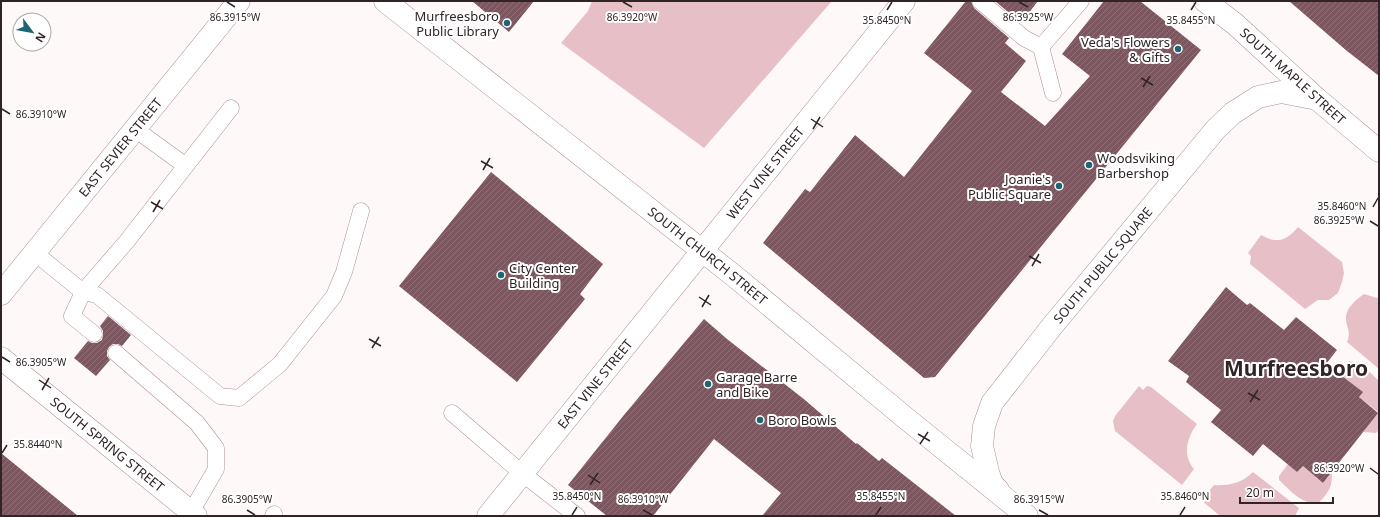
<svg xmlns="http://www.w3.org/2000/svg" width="1380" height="517" viewBox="0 0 1380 517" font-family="'Noto Sans',sans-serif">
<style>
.grass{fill:#e7c0c7}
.building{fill:url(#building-hatch)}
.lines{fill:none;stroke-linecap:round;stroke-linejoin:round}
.service-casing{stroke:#ad8e94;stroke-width:17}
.minor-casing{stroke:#ad8e94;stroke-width:23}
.tertiary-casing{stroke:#ad8e94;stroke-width:23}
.service{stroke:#fff;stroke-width:16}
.minor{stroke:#fff;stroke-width:22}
.tertiary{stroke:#fff;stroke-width:22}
.ticks{fill:none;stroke:#312427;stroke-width:1.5}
.poi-dot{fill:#1f6675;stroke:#fff;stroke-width:1.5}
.labels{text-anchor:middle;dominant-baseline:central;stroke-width:4;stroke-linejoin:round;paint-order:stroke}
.poi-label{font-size:13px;fill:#312427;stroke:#fff;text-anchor:start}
.street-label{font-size:13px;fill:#312427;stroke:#fff}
.town-label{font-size:21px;font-weight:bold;fill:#312427;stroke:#fff}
.ticks-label{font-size:10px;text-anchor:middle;fill:#312427;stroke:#fff;stroke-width:4;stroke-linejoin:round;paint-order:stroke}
</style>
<defs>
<pattern id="building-hatch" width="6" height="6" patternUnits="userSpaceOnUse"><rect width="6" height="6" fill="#7d575f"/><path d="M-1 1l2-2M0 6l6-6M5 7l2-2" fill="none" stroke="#8e7077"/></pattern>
</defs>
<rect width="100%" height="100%" fill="#fff8f9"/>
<!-- grass -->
<path class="grass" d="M592,1H832L704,148L561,43L588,11Z
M1298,227L1342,262L1344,273L1342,282L1338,293L1329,300H1318L1305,309L1250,264L1251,256L1248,253L1261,235C1278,244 1286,241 1298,227Z
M1364,294L1377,298L1379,297V369L1347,342C1352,329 1345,327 1346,316C1347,307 1357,299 1364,294Z
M1349,361C1361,363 1370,372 1379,381V430L1376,433L1363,432L1378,412L1359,397L1362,392L1339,374Z
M1139,386L1143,390L1147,386L1151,387L1197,424C1187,438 1182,455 1194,469L1182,485L1115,431L1113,421L1115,416Z
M1288,464L1297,472L1303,466L1323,483L1332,472C1332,489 1329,491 1318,504C1300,503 1291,491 1279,480V476Z
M1253,472L1299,508L1295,516H1220L1201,500L1214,485C1229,486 1242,483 1253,472Z"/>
<!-- building -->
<path class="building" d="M472,1H534L509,32Z
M966,1H971L974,8L1009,38L1005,43L1026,61L1001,92L1045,126L1090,76L1062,54L1104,1H1140L1201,50L935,377L924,378L763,243L805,189L810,192L855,135L904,177L972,91L924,53Z
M995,1H1038L1021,23Z
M1289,1H1379V76L1347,51Z
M491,172L603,264L580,294L585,299L517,382L399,286Z
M1226,287L1247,305L1250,303L1284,330L1296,317L1337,350L1326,364L1363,392L1359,397L1378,413L1323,483L1303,466L1297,472L1263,444L1253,456L1211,422L1221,410L1186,382L1189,376L1168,361Z
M108,316L131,335L122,346L118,344H113L109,347L107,351V356L110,360L96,376L74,358L88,341L92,343H97L102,340L103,335V331L100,326Z
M704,319L727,339L805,400L856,444L857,443L879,461L882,458L956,516H762L781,493L714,439L653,516H607L568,485L624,415Z
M1,453L78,516H1Z"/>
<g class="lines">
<defs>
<path id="service" d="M980,1L1024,38L1041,47
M1053,93L1041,47L1081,1
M135,129L186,166
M35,253L83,292L97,295L220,396L239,398L280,364L334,296L344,272L361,211
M94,334L72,316L83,292L127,241L231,108
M116,353L197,423L216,448V469L191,512
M452,413L523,474L577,516
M273,516L274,514"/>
<g id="minor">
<path d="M1205,1L1235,24L1317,99"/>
<path id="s1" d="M1,294L239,1"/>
<path id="s2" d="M1,358L196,516"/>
<path id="s3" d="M488,516L904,1"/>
</g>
<g id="tertiary">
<path id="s4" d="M385,1L733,275L908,420L1027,516"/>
<path id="s5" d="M998,490L992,484L988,472L982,446L984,426L992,403L1053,325L1216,129L1233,113L1258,97L1281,92L1317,99L1379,151"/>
</g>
</defs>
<!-- service casing -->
<use href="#service" class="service-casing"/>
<!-- minor casing -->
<use href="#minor" class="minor-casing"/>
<!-- tertiary casing -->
<use href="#tertiary" class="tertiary-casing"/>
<!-- service -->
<use href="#service" class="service"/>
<!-- minor -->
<use href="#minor" class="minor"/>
<!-- tertiary -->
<use href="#tertiary" class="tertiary"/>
</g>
<!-- ticks -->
<path class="ticks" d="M227,2L235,7M623,2L632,7M1019,2L1028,7M887,10L892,2M1191,10L1196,2M1141,78L1153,85M1143,87L1150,76M2,109L10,114M811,119L823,127M813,129L820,117M481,161L493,168M483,170L490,158M151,202L163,209M1373,207L1378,198M153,212L160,200M1370,221L1378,226M1029,256L1041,263M1032,266L1039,254M699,297L711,305M702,307L709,295M369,339L381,346M372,348L379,337M2,357L10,362M39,380L51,388M42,390L49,378M1248,393L1260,400M1250,402L1258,390M918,434L930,441M920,444L928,432M2,453L7,445M1370,468L1378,474M588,475L600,483M590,485L598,473M247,510L255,515M643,510L652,515M1039,510L1048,515M572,515L577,507M876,515L881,507M1180,515L1185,507"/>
<!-- markers -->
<g class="poi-dot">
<circle cx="507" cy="23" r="4"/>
<circle cx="1178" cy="49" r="4"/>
<circle cx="1089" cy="165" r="4"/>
<circle cx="1059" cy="186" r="4"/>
<circle cx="501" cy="275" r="4"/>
<circle cx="708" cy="384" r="4"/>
<circle cx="760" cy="420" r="4"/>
</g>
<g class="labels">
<!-- poi labels -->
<g class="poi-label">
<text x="499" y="16" text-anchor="end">Murfreesboro<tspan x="499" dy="15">Public Library</tspan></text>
<text x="1170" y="42" text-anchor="end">Veda's Flowers<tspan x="1170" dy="15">&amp; Gifts</tspan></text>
<text x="1097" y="158">Woodsviking<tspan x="1097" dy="15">Barbershop</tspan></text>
<text x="1051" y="179" text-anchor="end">Joanie's<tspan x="1051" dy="15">Public Square</tspan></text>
<text x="509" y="268">City Center<tspan x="509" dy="15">Building</tspan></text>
<text x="716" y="377">Garage Barre<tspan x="716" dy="15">and Bike</tspan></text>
<text x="768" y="420">Boro Bowls</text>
</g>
<!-- street labels -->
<g class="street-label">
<text transform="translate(1293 76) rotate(42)">SOUTH MAPLE STREET</text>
<text stroke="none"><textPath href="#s1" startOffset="189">EAST SEVIER STREET</textPath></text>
<text stroke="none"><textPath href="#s3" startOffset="441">WEST VINE STREET</textPath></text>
<text stroke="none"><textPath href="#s4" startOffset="411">SOUTH CHURCH STREET</textPath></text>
<text stroke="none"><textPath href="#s5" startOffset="269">SOUTH PUBLIC SQUARE</textPath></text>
<text stroke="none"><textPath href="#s3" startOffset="170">EAST VINE STREET</textPath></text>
<text stroke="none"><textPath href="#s2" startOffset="137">SOUTH SPRING STREET</textPath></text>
</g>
<!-- town labels -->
<g class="town-label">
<text x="1296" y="368">Murfreesboro</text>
</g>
</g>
<g class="ticks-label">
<text x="235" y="21">86.3915°W</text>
<text x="632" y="21">86.3920°W</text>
<text x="1028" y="21">86.3925°W</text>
<text x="887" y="24">35.8450°N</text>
<text x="1191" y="24">35.8455°N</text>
<text x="41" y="118">86.3910°W</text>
<text x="1342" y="210">35.8460°N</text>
<text x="1339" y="224">86.3925°W</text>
<text x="41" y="366">86.3905°W</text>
<text x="38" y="448">35.8440°N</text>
<text x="1339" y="472">86.3920°W</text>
<text x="577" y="500">35.8450°N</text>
<text x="881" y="500">35.8455°N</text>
<text x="1185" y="500">35.8460°N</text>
<text x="247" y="503">86.3905°W</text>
<text x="643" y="503">86.3910°W</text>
<text x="1039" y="503">86.3915°W</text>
</g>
<!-- border -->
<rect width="1380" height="517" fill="none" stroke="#312427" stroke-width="4"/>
<!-- north arrow -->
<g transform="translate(32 32) rotate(122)"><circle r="19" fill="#ffffff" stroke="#ada7a9"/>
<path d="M0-3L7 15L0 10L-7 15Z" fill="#1f6675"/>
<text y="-6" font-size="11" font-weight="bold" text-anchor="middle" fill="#312427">N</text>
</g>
<!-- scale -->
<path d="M1240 497v6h93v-6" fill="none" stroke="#312427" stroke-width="2"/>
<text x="1246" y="497" font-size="12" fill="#312427" stroke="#ffffff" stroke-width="3" paint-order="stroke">20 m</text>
</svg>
